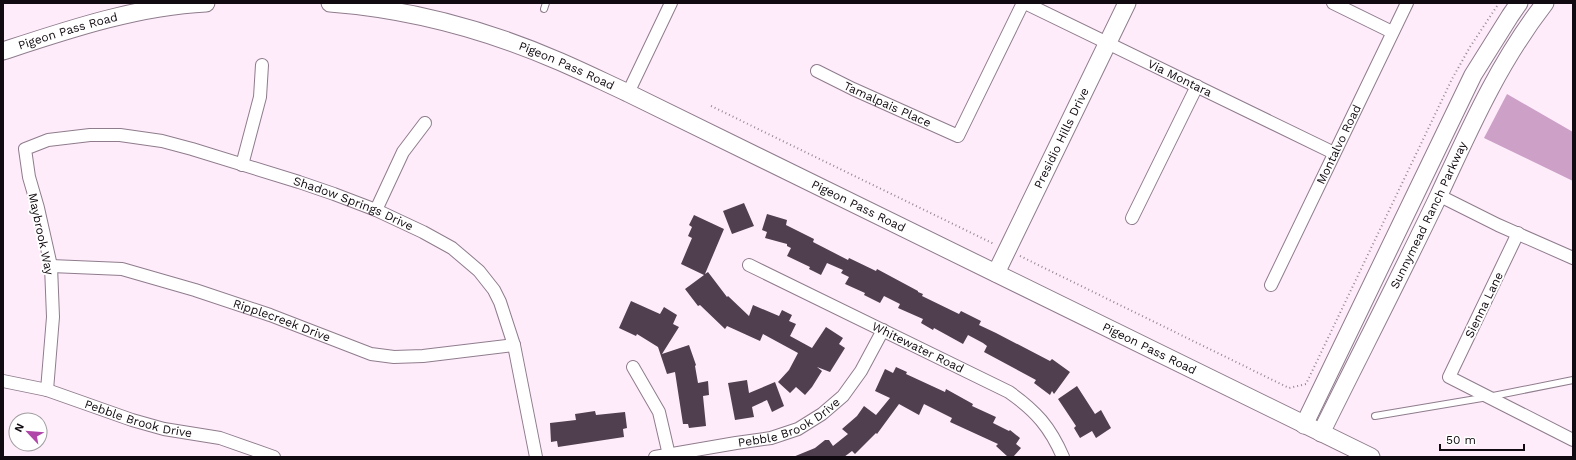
<svg xmlns="http://www.w3.org/2000/svg" width="1576" height="460" viewBox="0 0 1576 460" font-family="'Work Sans',sans-serif">
<style>
.forest{fill:#cda0c7}
.building{fill:#503f4e}
.lines{fill:none;stroke-linecap:round;stroke-linejoin:round}
.lane-casing{stroke:#8f7c8d;stroke-width:8}
.street-casing{stroke:#8f7c8d;stroke-width:14}
.secondary-casing{stroke:#8f7c8d;stroke-width:19}
.path{stroke:#958893;stroke-width:2;stroke-dasharray:1 3;stroke-linecap:butt}
.lane{stroke:#fff;stroke-width:6}
.street{stroke:#fff;stroke-width:12}
.secondary{stroke:#fff;stroke-width:17}
.labels{text-anchor:middle;dominant-baseline:central;stroke-width:4;stroke-linejoin:round;paint-order:stroke}
.street-label{font-size:12px;fill:#110a10;stroke:#fff}
</style>
<rect width="100%" height="100%" fill="#feecfb"/>
<!-- forest -->
<path class="forest" d="M1507,94L1573,132V181L1484,138Z"/>
<!-- building -->
<path class="building" d="M744,203L754,226L732,234L723,211Z
M767,214L787,220L786,225L814,239L813,242L848,260L849,258L876,271L877,269L918,291V292L923,294L922,296L959,314L961,311L981,321L979,325L996,333L1050,361L1052,359L1070,372L1054,394L1052,391L1050,395L1034,383L1036,380L984,352L987,346L983,343L968,335L963,344L934,328L933,330L921,323L923,319L898,308L900,304L884,296L880,303L864,295L865,293L845,284L849,277L841,273L843,270L827,263L821,275L809,269L810,267L787,256L791,248L787,246V244L765,238L767,232L762,230Z
M694,215L724,229L705,274L708,272L727,297L728,296L749,316L753,305L779,316L782,310L792,315L789,321L796,324L790,336L812,348L826,327L843,338L839,344L845,348L830,372L817,367L822,371L812,387L805,395L796,387L790,393L778,382L789,370L798,353L763,334L760,341L727,326L725,329L700,305L698,306L685,289L704,275L681,264L692,238L688,236L692,227L689,225Z
M631,301L660,314L664,307L677,315L673,324L679,327L662,354L689,345L696,365L695,366L698,383L708,381L709,395L703,396L706,426L689,428L688,424H683L675,372L667,374L658,347L637,334L636,336L619,328Z
M896,367L907,372L906,374L945,392L946,389L973,404L972,406L996,417L993,423L1009,431L1010,430L1020,438L1016,444L1021,448L1013,457H1008L996,446L998,444L950,422L952,418L924,404L919,415L899,404L877,434L876,433L855,454L852,451L844,457H793L815,448L825,440H829L833,446L848,434L842,429L857,416L864,406L876,415L890,398L875,391L885,369L893,373Z
M747,380L749,393L775,382L784,406L772,412L767,400L752,407L754,417L735,420L728,383Z
M1077,386L1095,414L1101,410L1111,428L1096,438L1092,431L1080,438L1074,428L1076,426L1058,399Z
M595,411L596,415L625,412L627,428L623,429L624,437L558,447L557,441L551,442L550,423L576,420L575,414Z"/>
<g class="lines">
<defs>
<path id="lane" d="M544,9L546,3
M1375,416L1488,397L1573,380"/>
<g id="street">
<path id="s1" d="M1025,3L1334,153"/>
<path d="M1333,3L1392,32"/>
<path id="s2" d="M817,71L853,89L958,136L1023,3"/>
<path d="M628,93L671,3"/>
<path d="M242,165L260,97L262,65"/>
<path d="M1438,195L1498,225L1573,258"/>
<path d="M376,210L403,152L425,123"/>
<path d="M1132,218L1197,86"/>
<path d="M1518,233L1449,377L1573,440"/>
<path id="s3" d="M749,265L1009,392C1036,411 1050,427 1063,457"/>
<path id="s4" d="M51,266L122,269L195,290L270,315L371,354L394,357L423,356L514,345"/>
<path id="s5" d="M1271,285L1407,3"/>
<path d="M633,367L659,412L669,455"/>
<path id="s6" d="M3,381L47,390L132,420L164,429L220,438L274,457"/>
<path id="s7" d="M47,390L53,317L51,266L38,208L29,177L25,149L48,140L90,135H120L162,141L192,149L299,182L334,194L376,210L423,232L452,248L479,271L494,290L500,302L514,345L536,457"/>
<path id="s8" d="M655,457L736,443L771,438L798,429L822,414L843,396L861,371L883,330"/>
</g>
<g id="secondary">
<path id="s9" d="M330,3C408,9 484,29 556,60C580,70 604,82 628,93L1371,457"/>
<path id="s10" d="M3,51C67,30 138,6 206,3"/>
<path id="s11" d="M996,273L1127,3"/>
<path d="M1304,425L1473,75L1510,16L1519,3"/>
<path id="s12" d="M1321,433C1360,354 1401,275 1439,195C1470,128 1499,62 1545,3"/>
</g>
</defs>
<!-- lane casing -->
<use href="#lane" class="lane-casing"/>
<!-- street casing -->
<use href="#street" class="street-casing"/>
<!-- secondary casing -->
<use href="#secondary" class="secondary-casing"/>
<!-- path -->
<path class="path" d="M711,106L994,244
M1020,256L1289,388L1306,384L1452,79L1470,47L1499,3"/>
<!-- lane -->
<use href="#lane" class="lane"/>
<!-- street -->
<use href="#street" class="street"/>
<!-- secondary -->
<use href="#secondary" class="secondary"/>
</g>
<g class="labels">
<!-- street labels -->
<g class="street-label">
<text stroke="none"><textPath href="#s10" startOffset="68">Pigeon Pass Road</textPath></text>
<text stroke="none"><textPath href="#s9" startOffset="246">Pigeon Pass Road</textPath></text>
<text stroke="none"><textPath href="#s1" startOffset="172">Via Montara</textPath></text>
<text stroke="none"><textPath href="#s2" startOffset="78">Tamalpais Place</textPath></text>
<text stroke="none"><textPath href="#s11" startOffset="150">Presidio Hills Drive</textPath></text>
<text stroke="none"><textPath href="#s5" startOffset="156">Montalvo Road</textPath></text>
<text stroke="none"><textPath href="#s7" startOffset="585">Shadow Springs Drive</textPath></text>
<text stroke="none"><textPath href="#s9" startOffset="570">Pigeon Pass Road</textPath></text>
<text stroke="none"><textPath href="#s12" startOffset="243">Sunnymead Ranch Parkway</textPath></text>
<text transform="translate(41 234) rotate(78)">Maybrook Way</text>
<text transform="translate(1484 305) rotate(-64)">Sienna Lane</text>
<text stroke="none"><textPath href="#s4" startOffset="239">Ripplecreek Drive</textPath></text>
<text stroke="none"><textPath href="#s3" startOffset="188">Whitewater Road</textPath></text>
<text stroke="none"><textPath href="#s9" startOffset="894">Pigeon Pass Road</textPath></text>
<text stroke="none"><textPath href="#s6" startOffset="141">Pebble Brook Drive</textPath></text>
<text stroke="none"><textPath href="#s8" startOffset="140">Pebble Brook Drive</textPath></text>
</g>
</g>
<!-- border -->
<rect width="1576" height="460" fill="none" stroke="#110a10" stroke-width="8"/>
<!-- north arrow -->
<g transform="translate(28 432) rotate(296)"><circle r="19" fill="#ffffff" stroke="#a09d9f"/>
<path d="M0-3L7 15L0 10L-7 15Z" fill="#af46a8"/>
<text y="-6" font-size="11" font-weight="bold" text-anchor="middle" fill="#110a10">N</text>
</g>
<!-- scale -->
<path d="M1440 444v6h84v-6" fill="none" stroke="#110a10" stroke-width="2"/>
<text x="1446" y="444" font-size="12" fill="#110a10" stroke="#ffffff" stroke-width="3" paint-order="stroke">50 m</text>
</svg>
